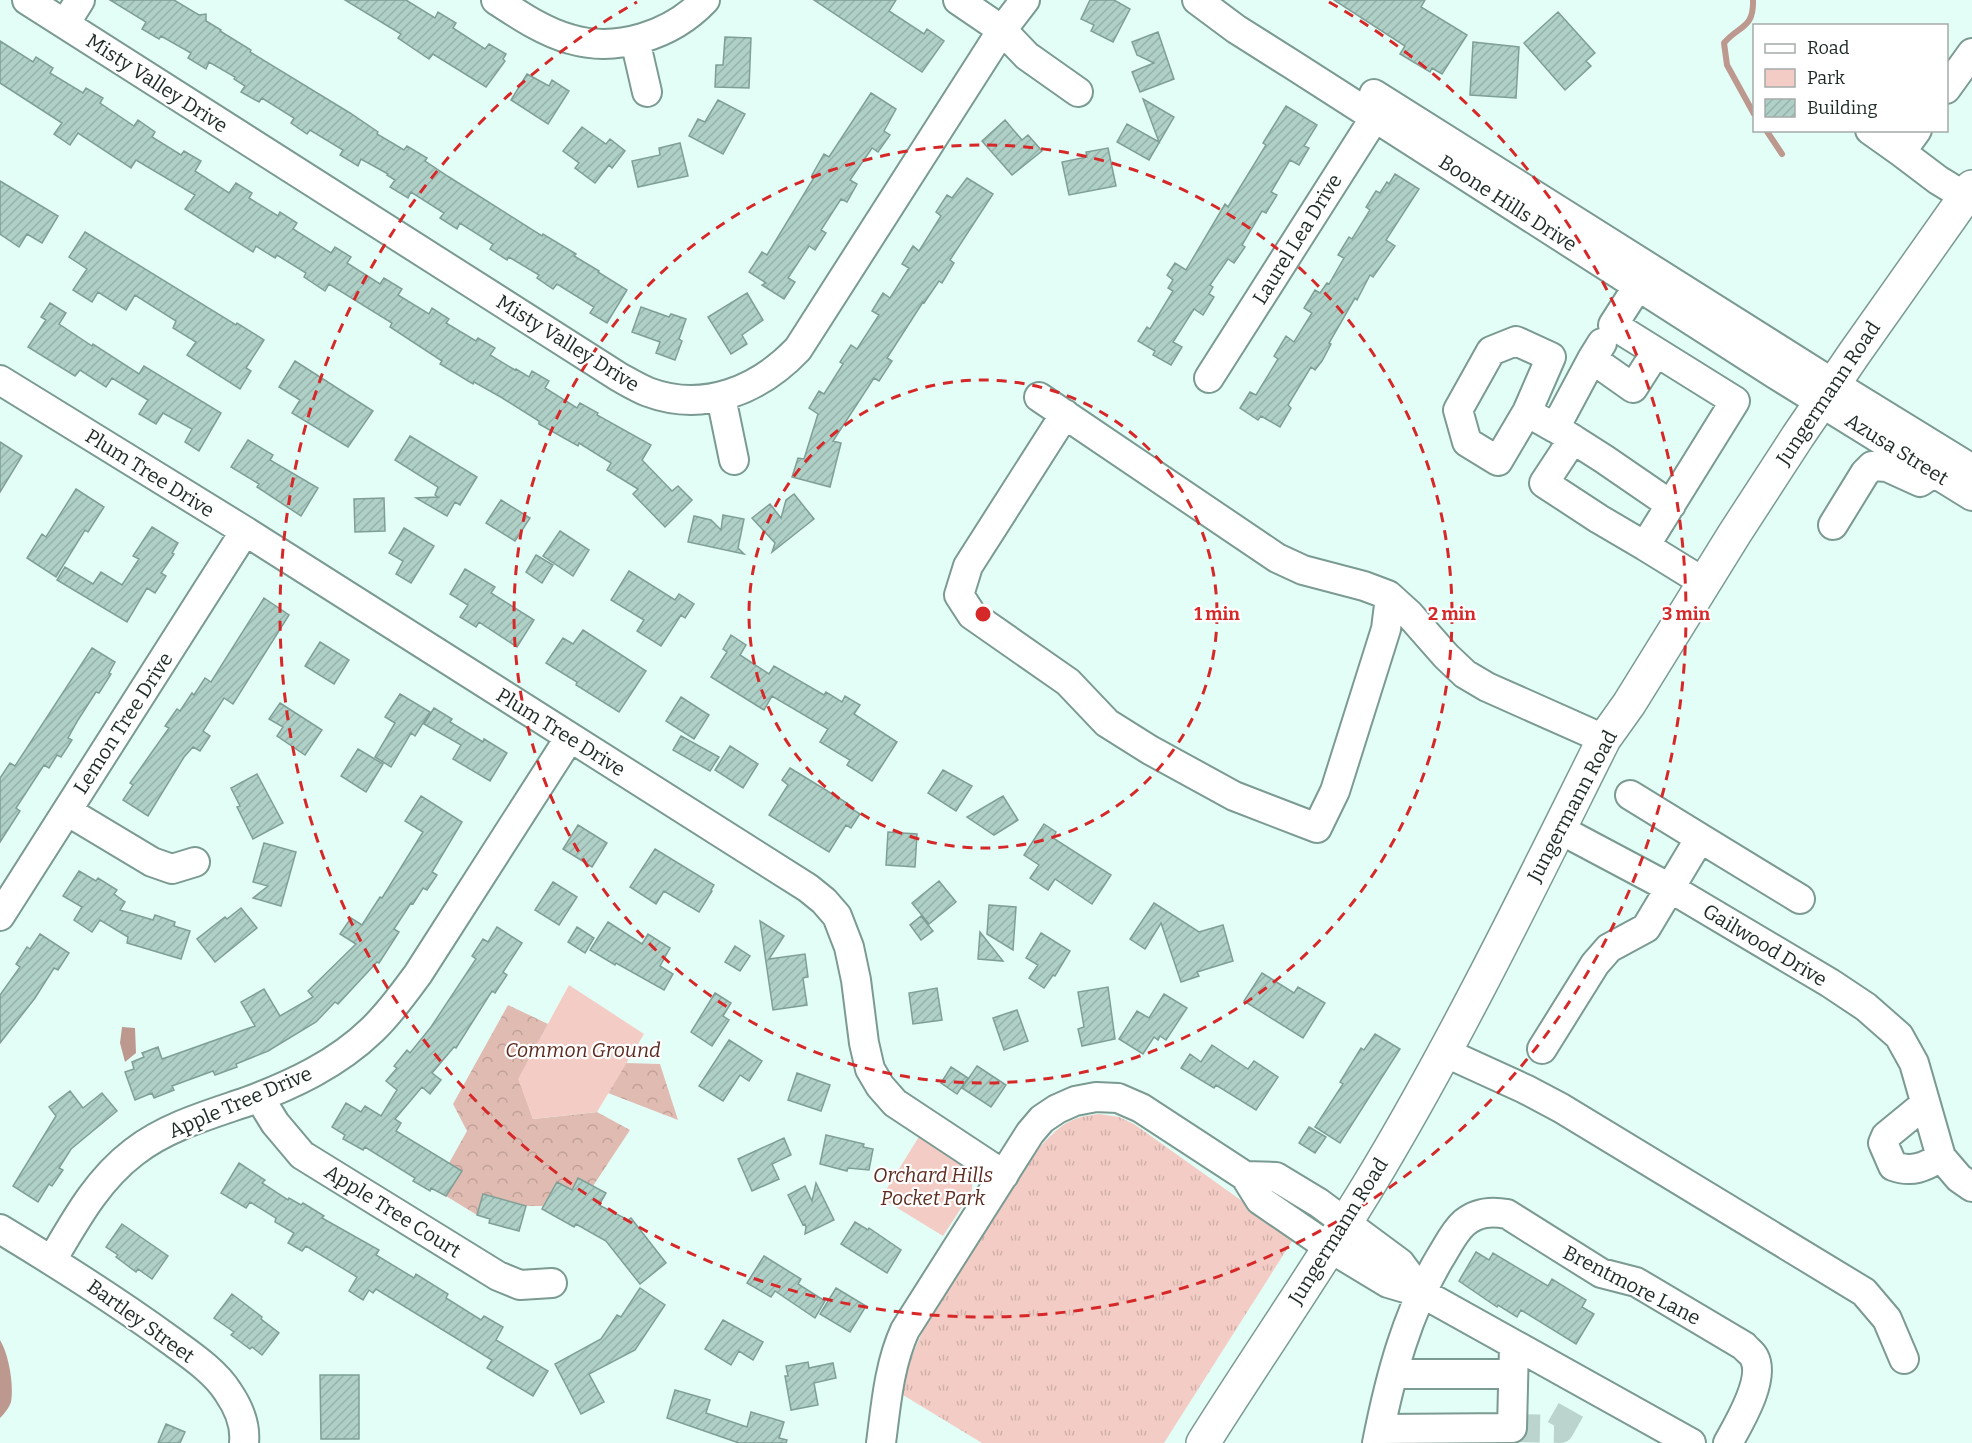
<svg xmlns="http://www.w3.org/2000/svg" width="1972" height="1443" viewBox="0 0 1972 1443" font-family="Bitter,serif">
<style>
.grass{fill:url(#grass-tufts)}
.forest{fill:url(#forest-crowns)}
.park{fill:#f3cdc5}
.water{fill:#bc988f}
.lines{fill:none;stroke-linecap:round;stroke-linejoin:round}
.stream{stroke:#bc988f;stroke-width:6}
.building{fill:url(#building-hatch);stroke:#7f9f96;stroke-width:1.5}
.minor-tunnel{stroke:#bbd4cd;stroke-width:28;stroke-dasharray:28 14;stroke-linecap:butt}
.minor-casing{stroke:#7a9a92;stroke-width:32}
.major-casing{stroke:#7a9a92;stroke-width:36}
.minor{stroke:#fff;stroke-width:28}
.major{stroke:#fff;stroke-width:33}
.ring{fill:none;stroke:#d62828;stroke-width:3;stroke-dasharray:10 8}
.labels{text-anchor:middle;dominant-baseline:central;stroke-width:4.5;stroke-linejoin:round;paint-order:stroke}
.street-label{font-size:20px;fill:#1d2a27;stroke:#fff}
.park-label{font-size:20px;font-style:italic;fill:#5d2c21;stroke:#fff}
.centre{fill:#d62828;stroke:#fff;stroke-width:3}
.ring-label{font-size:18px;text-anchor:middle;font-weight:bold;fill:#d62828;stroke:#fff;stroke-width:4.5;stroke-linejoin:round;paint-order:stroke}
</style>
<defs>
<pattern id="grass-tufts" width="24" height="20" patternUnits="userSpaceOnUse" patternTransform="scale(1.5)"><rect width="24" height="20" fill="#f3cdc5"/><path d="M3 7l-1-3M5 7V3M7 7l1-3M15 17l-1-3M17 17v-4M19 17l1-3" fill="none" stroke="#d0b0a9"/></pattern>
<pattern id="forest-crowns" width="20" height="18" patternUnits="userSpaceOnUse" patternTransform="scale(1.5)"><rect width="20" height="18" fill="#e0bbb2"/><path d="M2 6a3 3 0 1 1 6 0M12 15a3 3 0 1 1 6 0" fill="none" stroke="#c0a199"/></pattern>
<pattern id="building-hatch" width="6" height="6" patternUnits="userSpaceOnUse" patternTransform="scale(1.5)"><rect width="6" height="6" fill="#afd0c7"/><path d="M-1 1l2-2M0 6l6-6M5 7l2-2" fill="none" stroke="#96b3ab"/></pattern>
</defs>
<rect width="100%" height="100%" fill="#e3fef7"/>
<!-- grass -->
<path class="grass" d="M1100,1114L1119,1117L1134,1124L1294,1238L1164,1443H982L903,1395L909,1363L923,1330L1039,1148C1060,1125 1069,1117 1100,1114Z"/>
<!-- forest -->
<path class="forest" d="M508,1005L548,1024L519,1079L533,1119L597,1112L630,1130L593,1186L579,1178L572,1190L557,1182L543,1206H526L483,1194L477,1215L446,1196L462,1171L449,1163L467,1131L453,1104Z
M626,1063L660,1064L678,1120L608,1093Z"/>
<!-- park -->
<path class="park" d="M569,985L644,1034L597,1112L533,1119L518,1079Z
M920,1135C941,1149 980,1164 971,1193L943,1236L881,1198Z"/>
<!-- water -->
<path class="water" d="M122,1027L135,1028L136,1053L125,1062L120,1043Z
M0,1340C9,1355 14,1385 11,1402C9,1408 4,1414 0,1418Z"/>
<g class="lines">
<!-- stream -->
<path class="stream" d="M1753,0C1754,29 1739,25 1724,43L1727,65L1754,114
M1766,130L1782,154"/>
</g>
<!-- building -->
<path class="building" d="M110,0H174L199,15L206,14V21L221,30L220,31L251,50L250,52L350,113L378,132L377,134L404,150L407,146L427,158L425,161L449,177L542,236L543,234L576,254L574,256L599,271L598,272L627,290L607,323L590,313L594,307L557,284L553,289L537,278L539,275L509,257L507,260L490,249L493,244L460,223L457,229L440,218L444,213L411,192L408,198L390,187L395,180L387,175L388,174L361,159L358,166L340,155L343,150L310,130L307,134L291,123L294,118L262,98L259,102L241,92L245,86L234,79L235,77L209,62L206,69L188,58L191,53L161,36L159,39L142,29L146,22Z
M345,0H406L435,18L438,12L456,23L453,28L485,49L489,44L506,54L503,59L505,61L486,87L433,54L429,59L398,38L401,34Z
M814,0H896L889,11L924,34L927,29L944,41L922,72Z
M1090,0H1114L1130,9L1113,42L1091,31L1094,25L1081,19Z
M1334,0H1425L1421,7L1467,35L1442,74L1432,68L1430,72L1400,54L1405,46Z
M1558,12L1595,53L1586,61L1591,66L1565,90L1524,43Z
M1158,32L1174,79L1140,92L1132,72L1154,63L1137,55L1132,42Z
M725,37L751,38L749,88L715,87L716,65H723Z
M0,41L33,62L36,57L53,68L50,73L83,93L86,88L103,98L100,103L134,126L138,120L155,132L152,137L181,155L184,151L201,161L195,171L229,193L236,183L252,193L249,198L278,216L280,212L297,223L293,229L331,253L335,247L351,257L347,263L380,284L384,278L402,289L398,295L429,314L432,308L449,319L446,323L476,341L478,338L495,348L490,355L515,370L516,369L529,377L532,371L549,381L545,388L577,408L580,403L598,413L597,415L651,445L642,460L672,491L678,486L692,500L665,527L633,494L638,489L607,470L611,463L579,443L578,446L539,424V421L499,396L474,382L473,384L440,364L442,361L390,327L392,323L329,284L325,291L304,277L306,273L277,255L275,258L256,246L253,252L185,209L195,195L136,160L131,168L78,133L70,145L54,134L62,123L0,83Z
M1473,42L1519,47L1516,98L1470,95Z
M527,74L549,86L552,80L569,91L548,124L511,100Z
M871,93L896,109L884,131L890,135L878,152L872,148L850,180L857,184L847,202L841,199L821,230L826,233L815,250L809,246L788,278L795,282L784,299L762,285L766,283L749,272L762,252L767,255L815,176L812,175L824,154L829,157Z
M1143,99L1174,117L1149,160L1117,142L1127,124L1159,142Z
M718,100L745,114L723,154L689,136L698,119L705,122Z
M1286,106L1317,125L1304,146L1309,148L1299,165L1290,160L1271,192L1277,195L1266,213L1262,211L1242,245L1245,247L1234,263L1228,259L1210,285L1213,287L1209,294L1214,297L1203,315L1194,309L1173,342L1182,347L1171,365L1153,355L1155,351L1138,341L1147,327L1150,329L1173,291L1168,288L1173,280L1167,275L1175,263L1186,270L1225,204L1228,207L1266,145L1263,143Z
M1005,120L1022,140L1028,135L1042,151L1012,175L982,141Z
M582,127L606,144L610,139L625,151L612,168L609,165L595,183L575,168L579,163L563,151Z
M680,143L688,176L638,187L632,161L660,155L659,148Z
M1108,148L1116,186L1069,195L1062,162L1087,157L1086,152Z
M1395,174L1419,189L1386,240L1395,246L1373,277L1370,275L1357,300L1355,298L1329,343L1331,344L1322,361L1315,370L1311,367L1288,405L1291,408L1280,427L1261,416L1258,420L1240,408L1250,392L1256,395L1278,359L1274,356L1286,336L1294,342L1312,313L1304,308L1315,290L1320,293L1327,283L1329,284L1344,258L1338,255L1349,237L1352,239L1370,210L1366,207L1376,191L1380,193L1387,182L1389,184Z
M967,178L993,194L950,260L954,263L942,283L939,281L924,303L923,302L887,358L892,361L879,381L874,378L833,441L841,443L830,487L792,477L798,458L804,459L818,414L809,408L819,391L824,394L843,364L840,362L851,345L857,349L879,315L872,311L883,293L890,298L909,268L902,264L913,246L919,251L941,216L936,212L947,195L952,198Z
M0,181L58,216L42,243L27,234L19,247L0,234Z
M85,232L236,325L237,323L264,340L246,368L251,371L240,389L187,355L196,342L173,328L176,321L135,295L126,310L98,292L92,302L73,290L87,269L69,257Z
M747,293L763,320L742,335L747,344L731,354L708,317Z
M50,303L66,313L59,324L92,346L93,344L139,374L144,366L221,413L199,451L185,442L192,429L163,413L156,424L139,414L148,400L112,378L106,387L80,370L75,376L28,347L46,320L41,317Z
M641,307L669,317L671,314L686,319L679,339L682,341L675,360L656,353L660,342L632,332Z
M295,361L373,411L348,447L292,413L300,400L279,387Z
M410,436L477,477L460,505L455,502L447,516L416,498L438,497L435,495L438,487L395,460Z
M248,440L273,455L270,460L318,488L301,516L257,487L259,484L231,467Z
M0,442L22,456L0,492Z
M76,489L104,507L88,532L85,530L56,577L27,558L42,534L46,537Z
M794,494L814,519L772,552L775,543L752,518L770,504L781,518L786,500Z
M384,498L385,531L355,532L354,499Z
M501,500L530,518L515,541L486,523Z
M723,515L744,519L738,548L744,554L688,542L694,516L711,520L721,530Z
M152,527L178,543L172,553L174,554L161,573L166,576L155,593L147,588L127,622L57,580L65,567L93,584L101,572L122,585L139,559L133,556Z
M404,528L434,546L411,583L396,574L403,561L389,553Z
M560,531L589,550L573,576L543,556Z
M536,555L553,565L542,583L526,572Z
M465,569L495,587L491,593L534,620L517,647L479,622L476,627L460,617L468,605L450,594Z
M629,571L675,600L679,594L694,604L685,618L681,615L661,646L637,631L644,620L611,600Z
M264,598L289,615L233,704L224,698L203,731L210,736L200,751L193,747L184,757L148,816L123,800L133,785L130,783L169,728L165,726L177,709L180,711L192,693L194,695L205,678L211,682Z
M583,630L646,671L619,712L576,685L577,682L546,663L563,638L573,644Z
M731,635L746,645L740,655L769,674L774,666L824,695L826,692L842,702L845,696L860,705L854,714L897,742L872,781L847,765L850,760L820,742L828,729L772,696L764,710L711,677L727,652L723,649Z
M320,642L349,660L334,684L305,666Z
M92,648L115,662L109,673L111,674L99,693L96,692L78,720L68,738L72,740L61,757L57,755L49,768L44,765L16,808L20,811L0,842V778L10,763L15,766Z
M400,694L430,712L415,736L411,733L391,767L375,757L395,723L385,717Z
M681,697L709,715L694,739L666,721Z
M280,703L322,730L305,755L277,736L283,727L269,719Z
M434,708L452,719L450,722L483,742L484,739L507,753L490,781L453,759L461,745L424,724Z
M681,736L719,757L710,771L673,750Z
M730,746L758,764L743,788L715,770Z
M358,749L383,764L366,792L341,776Z
M790,768L847,803L846,805L860,814L851,828L846,825L829,852L769,815L788,785L782,780Z
M943,770L972,786L956,811L928,793Z
M257,774L283,823L253,839L237,807L240,806L231,788Z
M421,796L462,822L432,872L437,875L427,890L423,888L413,904L411,903L394,929L399,932L379,963L377,962L338,1004L335,1002L316,1022L268,1051L236,1064L237,1067L215,1075L213,1071L172,1086L174,1090L154,1098L152,1093L135,1100L125,1072L134,1069L132,1062L144,1057L142,1053L158,1047L162,1059L255,1026L241,1002L264,989L280,1016L313,997L308,991L356,944L340,934L351,918L362,925L380,897L382,898L423,832L405,821Z
M1003,796L1018,820L994,835L967,817Z
M1044,824L1056,832L1053,838L1111,875L1092,904L1055,879L1048,890L1030,878L1039,865L1024,855Z
M578,825L607,843L592,867L563,849Z
M888,832L917,834L915,867L886,865Z
M264,843L296,852L281,906L253,898L268,886L253,882Z
M655,849L714,885L711,890L712,891L699,912L664,891L656,904L630,887Z
M79,871L96,881L98,878L117,890L114,894L125,902L120,910L153,920L155,915L175,922L174,926L190,931L181,959L127,943L128,937L100,920L92,932L74,920L82,907L63,896Z
M939,881L956,902L929,924L912,903Z
M553,882L577,897L559,925L535,910Z
M1154,903L1199,932L1223,925L1233,961L1197,972L1199,976L1181,982L1161,923L1145,949L1130,939Z
M989,905L1016,907L1013,950L987,934Z
M241,908L257,928L215,962L197,939L225,917L227,919Z
M921,916L933,931L921,940L910,925Z
M760,921L784,936L769,959L805,954L808,977L803,978L807,1005L773,1010Z
M608,922L642,944L648,934L670,948L660,966L673,974L664,990L616,963L615,965L590,950Z
M497,927L522,943L503,972L507,975L495,993L492,991L456,1048L454,1047L432,1073L441,1080L430,1094L422,1087L395,1119L401,1123L396,1131L462,1171L446,1196L431,1188L430,1191L413,1181L415,1178L365,1147L363,1150L343,1139L345,1135L332,1127L346,1103L361,1112L365,1106L381,1116L397,1090L386,1081L397,1068L394,1066L407,1050L410,1053L431,1027L476,959L472,956L483,939L488,942Z
M577,927L594,938L585,953L568,942Z
M980,932L1003,961L978,959Z
M1041,933L1070,951L1055,976L1053,975L1044,988L1029,978L1038,965L1026,958Z
M40,934L69,953L58,970L54,968L35,998L0,1043V995L20,967L16,964L27,947L30,949Z
M735,946L750,956L740,971L725,962Z
M1262,973L1294,993L1298,987L1325,1003L1303,1038L1244,1001Z
M1108,987L1115,1039L1082,1046L1078,1029L1084,1027L1078,992Z
M937,988L942,1020L913,1024L909,993Z
M715,993L731,1003L723,1016L729,1020L712,1046L691,1032Z
M1164,994L1187,1008L1166,1040L1160,1036L1158,1040L1154,1037L1143,1054L1119,1039L1137,1011L1149,1018Z
M1017,1010L1028,1041L1004,1050L993,1018Z
M1375,1034L1400,1049L1340,1143L1315,1127L1343,1084L1340,1082L1361,1048L1364,1050Z
M729,1040L762,1061L749,1081L740,1075L723,1101L699,1086Z
M1212,1045L1248,1069L1254,1061L1278,1077L1256,1110L1216,1085L1214,1088L1181,1068L1190,1054L1201,1062Z
M977,1066L1006,1085L991,1107L962,1088Z
M951,1067L968,1078L957,1094L941,1083Z
M797,1073L830,1085L821,1111L788,1100Z
M70,1091L83,1108L102,1093L117,1111L71,1149L59,1168L63,1170L52,1186L49,1184L38,1202L13,1186L56,1116L49,1107Z
M1309,1127L1326,1137L1315,1153L1299,1143Z
M826,1135L864,1144L863,1147L873,1149L869,1170L848,1168L847,1171L820,1164Z
M784,1138L791,1155L772,1164L779,1179L752,1191L738,1159Z
M239,1163L265,1180L262,1183L288,1200L289,1198L301,1205L303,1203L324,1216L322,1218L379,1250L376,1255L414,1278L416,1274L448,1294L446,1298L481,1320L484,1316L503,1327L496,1340L548,1371L533,1396L487,1368L492,1360L376,1289L373,1293L369,1290L363,1300L349,1291L357,1277L306,1246L302,1251L288,1243L294,1233L275,1222L276,1218L250,1202L246,1208L221,1193Z
M578,1178L606,1193L599,1205L628,1220L631,1218L666,1263L640,1284L606,1241L576,1224L574,1227L542,1209L557,1182L572,1190Z
M816,1183L834,1220L805,1234L806,1227L805,1224L803,1225L788,1195L805,1186L812,1201Z
M483,1194L526,1206L519,1231L489,1223L490,1219L477,1215Z
M855,1222L868,1230L869,1228L901,1250L887,1273L841,1244Z
M122,1224L168,1256L152,1279L138,1269L136,1272L116,1257L118,1255L106,1247Z
M1476,1252L1489,1260L1493,1253L1548,1286L1552,1279L1586,1300L1582,1307L1594,1314L1576,1344L1521,1310L1517,1317L1498,1305L1497,1307L1459,1281Z
M764,1256L801,1279L798,1284L825,1301L815,1318L775,1291L771,1297L747,1283Z
M640,1288L665,1305L635,1350L589,1374L604,1402L581,1414L555,1364L601,1339L617,1315L621,1317Z
M836,1288L866,1306L850,1332L820,1314Z
M232,1294L262,1317L261,1319L279,1333L262,1355L252,1347L250,1349L231,1335L234,1332L214,1318Z
M723,1320L763,1342L753,1360L739,1351L731,1365L705,1349Z
M808,1362L809,1368L833,1363L836,1378L814,1383L818,1405L791,1410L785,1376H788L786,1366Z
M320,1375H359V1439H321Z
M675,1390L710,1400L706,1413L747,1427L751,1412L784,1422L779,1438L787,1440L786,1443H739L667,1418Z
M166,1424L185,1432L180,1443H158Z"/>
<g class="lines">
<!-- minor-tunnel -->
<path class="minor-tunnel" d="M1512,1428L1560,1429L1585,1385"/>
<defs>
<path id="minor" d="M27,0L619,377C628,382 638,388 648,392C704,413 759,390 798,349L1002,30L1025,0
M496,0C519,15 544,32 570,39C617,53 672,35 705,0
M958,0L1002,30L1027,56L1078,92
M1197,0L1236,29L1293,65L1775,374L1972,496
M65,24L80,0
M635,40L647,92
M1946,89L1972,53
M1374,94L1834,384L1972,469
M1870,130L1901,152
M1917,130L1901,152L1938,180L1966,197
M1638,286L1613,325L1735,401L1645,546L1705,583
M1602,343L1592,359L1633,388L1656,352
M1209,378L1384,103
M0,380L245,531L808,888L824,901L837,916L849,947L856,980L864,1043L870,1069L880,1086L895,1103L1004,1175
M721,397L734,460
M1039,397L1277,558L1303,570L1364,586L1388,595L1409,614L1446,656L1465,674L1487,687L1604,739
M1527,412L1498,461L1467,442L1458,410L1491,351L1516,341L1551,357L1527,412L1555,428L1592,359
M1065,414L968,566L959,595L972,615L1068,682L1107,723L1150,750L1234,796L1317,828L1335,791L1386,629L1390,597
M1557,429L1604,459L1671,505
M1573,439L1544,483L1599,519L1645,546
M1833,525L1865,473L1872,466L1887,467L1920,482L1929,476
M1630,795L1700,838
M67,811L152,862L172,869L195,862
M1559,829L1670,888L1830,983L1866,1007L1899,1036L1914,1063L1941,1157L1959,1178L1972,1187
M0,916L245,531
M1542,1049L1595,964L1609,948L1646,928L1700,838L1800,899
M1444,1052L1525,1089L1561,1108L1864,1292L1887,1319L1904,1359
M259,1097L275,1123L302,1155L498,1276L520,1285L552,1283
M1925,1104L1886,1136L1883,1143L1893,1166C1912,1173 1925,1167 1941,1157
M1245,1176L1276,1177L1319,1203L1400,1263L1422,1293
M0,1229C58,1264 115,1300 170,1340C189,1354 215,1371 228,1392C239,1408 246,1424 244,1443
M52,1260C75,1221 97,1180 134,1152C166,1127 208,1115 246,1102C292,1085 337,1064 372,1030C390,1013 404,993 418,974L570,737
M1393,1374H1513
M1380,1429L1512,1428L1514,1346
M881,1443C886,1405 889,1365 905,1330L1030,1133L1042,1119L1057,1109L1075,1101L1096,1097L1118,1098L1141,1108L1245,1176L1260,1200L1330,1248L1388,1283L1422,1293L1691,1443
M1377,1443C1390,1377 1407,1311 1443,1253C1449,1243 1455,1231 1464,1223C1477,1212 1491,1211 1507,1214L1601,1273L1636,1282L1648,1289L1744,1346C1747,1350 1752,1353 1754,1357C1766,1379 1739,1423 1728,1443"/>
<path id="major" d="M1203,1443C1261,1351 1323,1262 1379,1168C1461,1030 1532,883 1604,739L1629,704L1735,533L1798,436L1854,354L1972,187"/>
</defs>
<!-- minor casing -->
<use href="#minor" class="minor-casing"/>
<!-- major casing -->
<use href="#major" class="major-casing"/>
<!-- minor -->
<use href="#minor" class="minor"/>
<!-- major -->
<use href="#major" class="major"/>
</g>
<!-- distance rings -->
<g class="ring">
<circle cx="983" cy="614" r="234"/>
<circle cx="983" cy="614" r="469"/>
<path d="M1329 2A703 703 0 1 1 637 2"/>
</g>
<g class="labels">
<!-- street labels -->
<g class="street-label">
<text transform="translate(157 83) rotate(33)">Misty Valley Drive</text>
<text transform="translate(1508 203) rotate(33)">Boone Hills Drive</text>
<text transform="translate(1297 239) rotate(-58)">Laurel Lea Drive</text>
<text transform="translate(568 343) rotate(32)">Misty Valley Drive</text>
<text transform="translate(1828 393) rotate(-56)">Jungermann Road</text>
<text transform="translate(1897 449) rotate(32)">Azusa Street</text>
<text transform="translate(150 473) rotate(32)">Plum Tree Drive</text>
<text transform="translate(123 723) rotate(-57)">Lemon Tree Drive</text>
<text transform="translate(561 732) rotate(32)">Plum Tree Drive</text>
<text transform="translate(1572 806) rotate(-62)">Jungermann Road</text>
<text transform="translate(1765 945) rotate(31)">Gailwood Drive</text>
<text transform="translate(240 1102) rotate(-23)">Apple Tree Drive</text>
<text transform="translate(393 1211) rotate(32)">Apple Tree Court</text>
<text transform="translate(1338 1231) rotate(-58)">Jungermann Road</text>
<text transform="translate(1632 1285) rotate(27)">Brentmore Lane</text>
<text transform="translate(141 1321) rotate(36)">Bartley Street</text>
</g>
<!-- park labels -->
<g class="park-label">
<text x="583" y="1050">Common Ground</text>
<text x="933" y="1175">Orchard Hills<tspan x="933" dy="23">Pocket Park</tspan></text>
</g>
</g>
<circle cx="983" cy="614" r="9" class="centre"/>
<g class="ring-label">
<text x="1217" y="620">1 min</text>
<text x="1452" y="620">2 min</text>
<text x="1686" y="620">3 min</text>
</g>
<!-- legend -->
<rect x="1753" y="24" width="195" height="108" fill="#ffffff" stroke="#a5aaa9" stroke-width="1.5"/>
<rect x="1765" y="44" width="30" height="9" fill="#ffffff" stroke="#a5aaa9" stroke-width="1.5"/>
<text x="1807" y="54" font-size="18" fill="#1d2a27">Road</text>
<rect x="1765" y="69" width="30" height="18" fill="#f3cdc5" stroke="#a5aaa9" stroke-width="1.5"/>
<text x="1807" y="84" font-size="18" fill="#1d2a27">Park</text>
<rect x="1765" y="99" width="30" height="18" fill="url(#building-hatch)" stroke="#a5aaa9" stroke-width="1.5"/>
<text x="1807" y="114" font-size="18" fill="#1d2a27">Building</text>
</svg>
